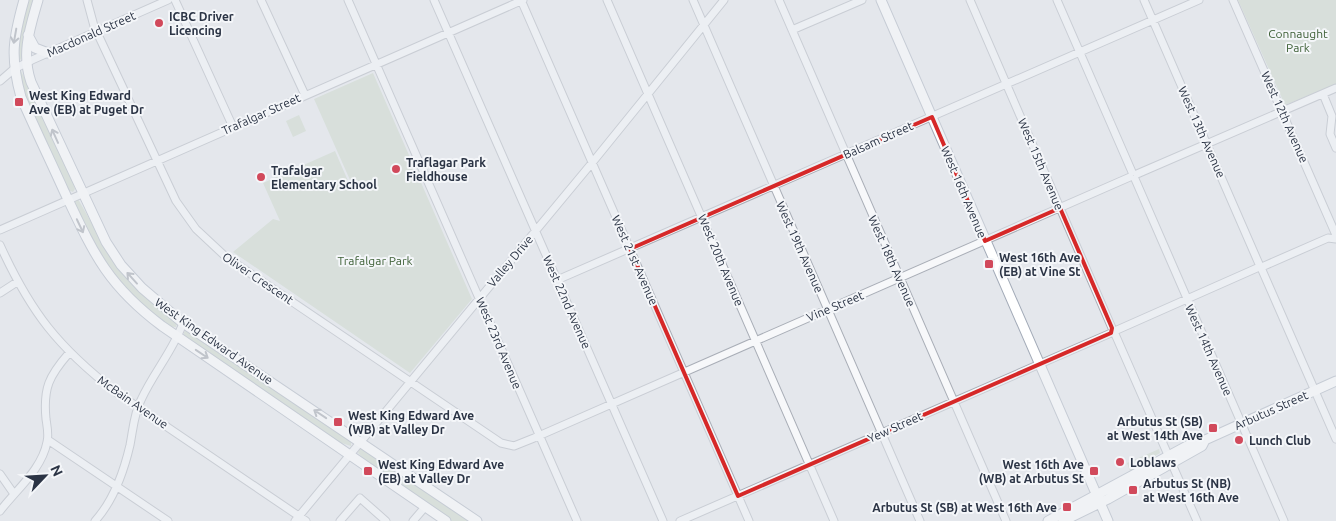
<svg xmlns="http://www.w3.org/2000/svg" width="1336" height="521" viewBox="0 0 1336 521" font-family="Ubuntu,sans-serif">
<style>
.green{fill:#c9d6c5}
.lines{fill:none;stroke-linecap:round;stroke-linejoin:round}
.minor-casing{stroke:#a9aeb7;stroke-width:9}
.major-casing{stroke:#a3abb8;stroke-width:11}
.minor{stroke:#f7f8fa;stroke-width:7}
.major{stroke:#fff;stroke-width:9}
.oneway{stroke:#959aa2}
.marked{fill:none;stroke:#d62828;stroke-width:4;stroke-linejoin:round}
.poi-dot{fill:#d1495b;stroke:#f4f6f9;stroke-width:2}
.labels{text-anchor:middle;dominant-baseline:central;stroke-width:4;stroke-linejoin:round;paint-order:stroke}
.poi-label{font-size:12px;font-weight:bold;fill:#2b3445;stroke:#f4f6f9;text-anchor:start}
.park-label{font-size:12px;fill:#3f6138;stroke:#f4f6f9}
.street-label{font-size:12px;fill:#2b3445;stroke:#f4f6f9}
</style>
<rect width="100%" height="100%" fill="#e4e7ec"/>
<!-- green -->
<path class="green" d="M26,0H35L24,38L22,58L20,60H17L16,44Z
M1238,0H1336V84L1285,105Z
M21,71L70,173L75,189L73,192L68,190L25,101L18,72Z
M373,73L472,299L410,373L233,252L273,219L280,221L263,183L335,151L352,190L354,189L314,99Z
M299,115L306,131L293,137L286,121Z
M78,199L99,236L177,323L176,327C154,328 111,274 98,255C88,240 82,219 74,202Z
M187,330L351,441V446L335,441L198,347L184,335V332Z
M360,448L372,454L472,521H452L369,464L358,453Z
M1159,449L1160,453L1130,471L1127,463Z"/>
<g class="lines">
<defs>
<path id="minor" d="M87,0L94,26L176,201L196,229L226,257L501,443L514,446L534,438L1130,177
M175,0L233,127
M261,0L305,95
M348,0L577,521
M434,0L663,521
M521,0L749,521
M607,0L834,521
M693,0L920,521
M779,0L1006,521
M970,0L1112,328
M1057,0L1132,172
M1144,0L1259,264
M1233,0L1336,235
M792,30L862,0
M0,81L14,69L32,60L168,0
M1323,94L1332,116L1330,134L1336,148
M1137,174L1336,88
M1135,179L1284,521
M0,230L523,0
M0,245C31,313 58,347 117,393L306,521
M1264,266L1328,238L1336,239
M1262,270L1336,439
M557,280L1199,0
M0,293L17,282
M1117,330L1257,268
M1115,334L1197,521
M48,440L168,521
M0,474L14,494
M0,511C17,489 42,469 47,442C49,435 47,426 46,419C43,388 49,376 69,353
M95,521C113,501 124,471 130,445C133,430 134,413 141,400C153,373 173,351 183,323
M295,521L596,158L724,0
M340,521L360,498L386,521
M413,521L425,507
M680,521L1111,333"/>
<path id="major" d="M24,0C13,39 10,57 21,97C35,129 50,160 64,191C93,252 106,284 162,326L446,521
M38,0C30,28 21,53 31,82L106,242L121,265L142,288L183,323L477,521
M881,0L1108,521
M28,35L35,48L48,53
M1048,521L1198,440H1205L1336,381
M1063,521L1108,499L1202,446L1205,440"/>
</defs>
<!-- minor casing -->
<use href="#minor" class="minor-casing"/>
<!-- major casing -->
<use href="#major" class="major-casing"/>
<!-- minor -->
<use href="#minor" class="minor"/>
<!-- major -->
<use href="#major" class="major"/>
</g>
<!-- one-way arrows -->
<defs><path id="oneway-shaft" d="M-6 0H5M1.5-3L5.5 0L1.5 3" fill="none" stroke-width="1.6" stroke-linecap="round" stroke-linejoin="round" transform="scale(1.25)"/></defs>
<g class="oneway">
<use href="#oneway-shaft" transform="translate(15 36) rotate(100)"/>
<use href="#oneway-shaft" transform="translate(55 136) rotate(-114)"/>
<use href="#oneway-shaft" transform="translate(80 226) rotate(65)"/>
<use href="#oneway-shaft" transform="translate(132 278) rotate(-132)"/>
<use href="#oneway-shaft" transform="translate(202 354) rotate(34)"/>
<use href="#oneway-shaft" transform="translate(320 414) rotate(-146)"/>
</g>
<!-- marked area -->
<path d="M0 0H1336V521H0ZM932,117L985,241L1060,208L1112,328L1111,333L738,496L630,249Z" fill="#e4e7ec" fill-opacity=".55" fill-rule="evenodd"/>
<path class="marked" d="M932,117L985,241L1060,208L1112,328L1111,333L738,496L630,249Z"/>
<!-- markers -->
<g class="poi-dot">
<circle cx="159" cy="23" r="5"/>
<rect x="14" y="97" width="10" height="10" rx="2.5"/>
<circle cx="396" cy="169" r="5"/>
<circle cx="261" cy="177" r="5"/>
<rect x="984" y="259" width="10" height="10" rx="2.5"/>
<rect x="333" y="417" width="10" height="10" rx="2.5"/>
<rect x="1208" y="423" width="10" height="10" rx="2.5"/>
<circle cx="1239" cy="440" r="5"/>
<circle cx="1120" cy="462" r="5"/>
<rect x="363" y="466" width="10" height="10" rx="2.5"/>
<rect x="1089" y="466" width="10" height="10" rx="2.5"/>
<rect x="1128" y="485" width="10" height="10" rx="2.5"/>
<rect x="1062" y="502" width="10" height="10" rx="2.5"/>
</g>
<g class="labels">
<!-- poi labels -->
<g class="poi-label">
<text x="169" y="16">ICBC Driver<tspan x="169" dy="14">Licencing</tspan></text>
<text x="29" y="95">West King Edward<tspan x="29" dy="14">Ave (EB) at Puget Dr</tspan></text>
<text x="406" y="162">Traflagar Park<tspan x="406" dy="14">Fieldhouse</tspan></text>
<text x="271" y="170">Trafalgar<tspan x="271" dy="14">Elementary School</tspan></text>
<text x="999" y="257">West 16th Ave<tspan x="999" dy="14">(EB) at Vine St</tspan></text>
<text x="348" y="415">West King Edward Ave<tspan x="348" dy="14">(WB) at Valley Dr</tspan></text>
<text x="1203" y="421" text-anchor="end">Arbutus St (SB)<tspan x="1203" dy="14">at West 14th Ave</tspan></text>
<text x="1249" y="440">Lunch Club</text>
<text x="1130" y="462">Loblaws</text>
<text x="378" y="464">West King Edward Ave<tspan x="378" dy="14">(EB) at Valley Dr</tspan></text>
<text x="1084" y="464" text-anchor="end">West 16th Ave<tspan x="1084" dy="14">(WB) at Arbutus St</tspan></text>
<text x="1143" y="483">Arbutus St (NB)<tspan x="1143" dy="14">at West 16th Ave</tspan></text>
<text x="1057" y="507" text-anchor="end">Arbutus St (SB) at West 16th Ave</text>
</g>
<!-- park labels -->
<g class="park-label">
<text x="1298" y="33">Connaught<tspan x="1298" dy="14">Park</tspan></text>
<text x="375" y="260">Trafalgar Park</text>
</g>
<!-- street labels -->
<g class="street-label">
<text transform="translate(91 34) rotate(-24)">Macdonald Street</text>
<text transform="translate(261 114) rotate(-24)">Trafalgar Street</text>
<text transform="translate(1285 117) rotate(66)">West 12th Avenue</text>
<text transform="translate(1202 132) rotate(66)">West 13th Avenue</text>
<text transform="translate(878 140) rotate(-24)">Balsam Street</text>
<text transform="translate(1041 164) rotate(67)">West 15th Avenue</text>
<text transform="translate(964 192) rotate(67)">West 16th Avenue</text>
<text transform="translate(800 247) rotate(66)">West 19th Avenue</text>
<text transform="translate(635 260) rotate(66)">West 21st Avenue</text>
<text transform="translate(721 260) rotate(67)">West 20th Avenue</text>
<text transform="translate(510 261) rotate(-50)">Valley Drive</text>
<text transform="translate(892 261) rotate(66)">West 18th Avenue</text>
<text transform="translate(258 278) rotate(34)">Oliver Crescent</text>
<text transform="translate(567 302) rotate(66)">West 22nd Avenue</text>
<text transform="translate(835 306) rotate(-23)">Vine Street</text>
<text transform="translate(214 341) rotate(35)">West King Edward Avenue</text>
<text transform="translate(499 343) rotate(67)">West 23rd Avenue</text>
<text transform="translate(1209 350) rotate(66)">West 14th Avenue</text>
<text transform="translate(133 402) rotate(35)">McBain Avenue</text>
<text transform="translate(1271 410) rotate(-24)">Arbutus Street</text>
<text transform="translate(895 427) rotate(-24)">Yew Street</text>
</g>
</g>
<!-- north arrow -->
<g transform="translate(45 476) rotate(65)" stroke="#f4f6f9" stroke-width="4" paint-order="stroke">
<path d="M0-4L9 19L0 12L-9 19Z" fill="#2b3445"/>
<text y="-8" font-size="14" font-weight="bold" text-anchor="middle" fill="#2b3445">N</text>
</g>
</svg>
